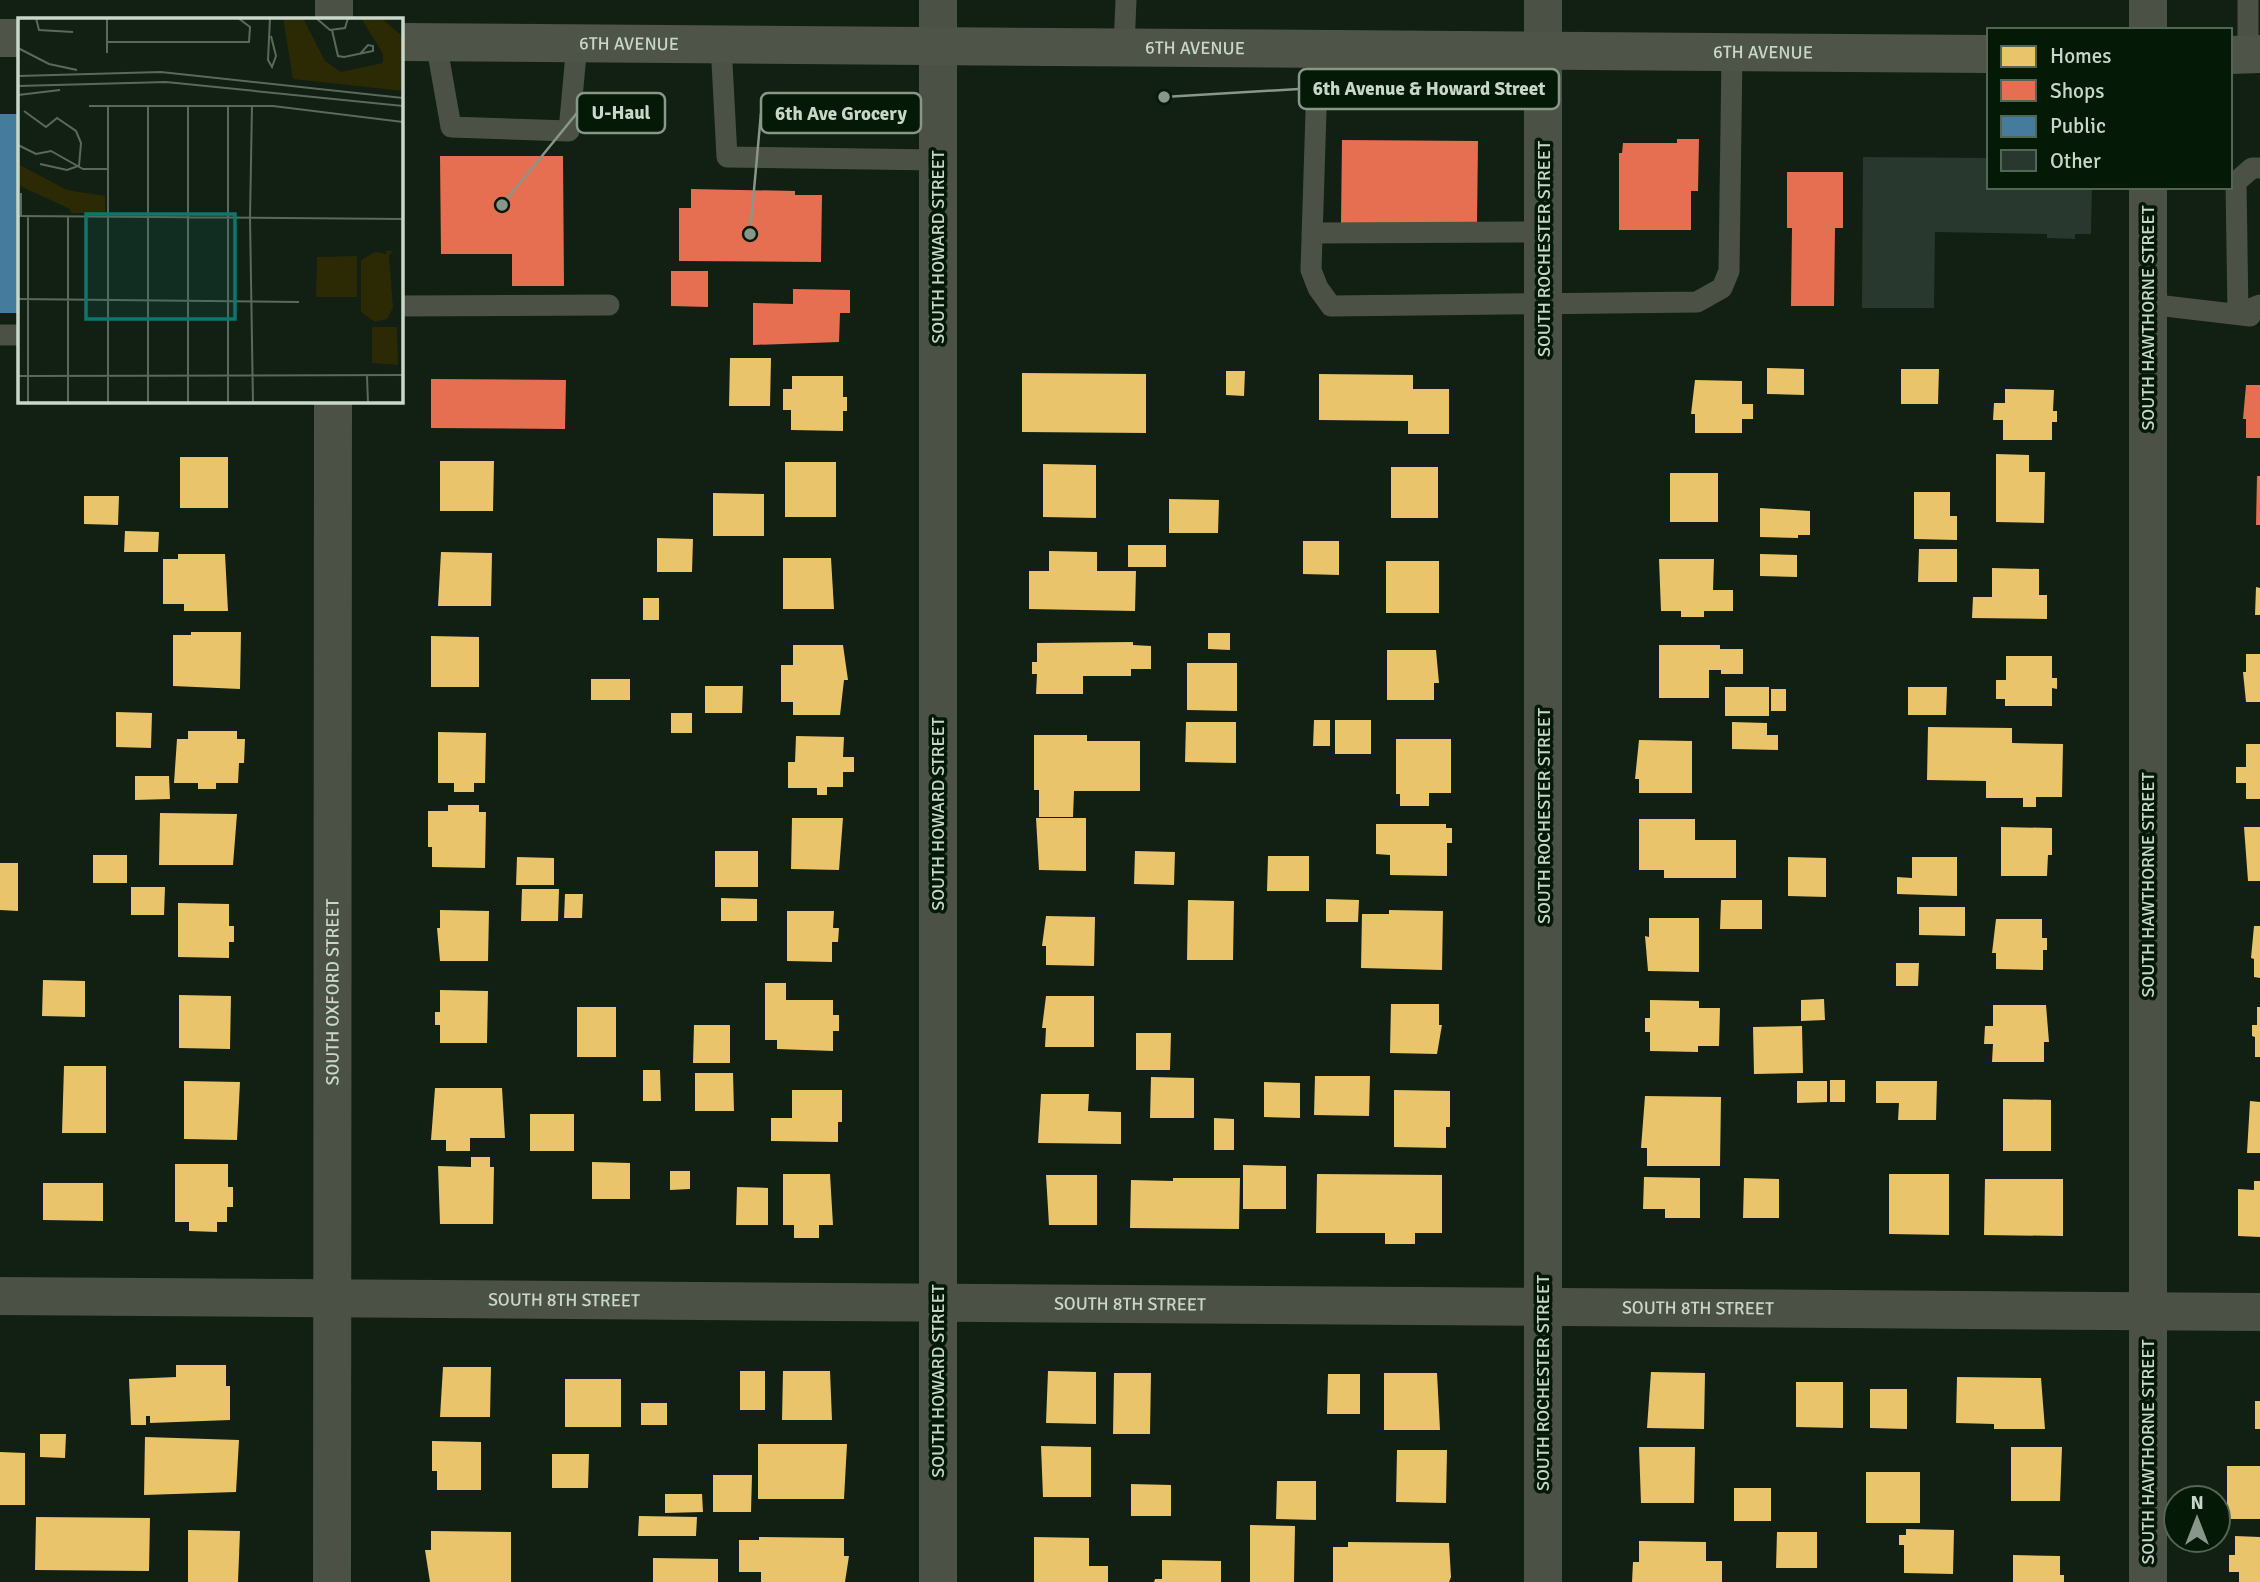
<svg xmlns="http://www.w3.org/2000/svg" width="2260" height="1582" viewBox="0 0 2260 1582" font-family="Signika,sans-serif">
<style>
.homes{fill:#e9c46a}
.shops{fill:#e76f51}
.public{fill:#457b9d}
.building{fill:#28382f}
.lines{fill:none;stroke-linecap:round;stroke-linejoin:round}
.service{stroke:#4c5146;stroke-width:21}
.minor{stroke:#4c5146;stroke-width:38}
.secondary{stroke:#4e5447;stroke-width:38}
.labels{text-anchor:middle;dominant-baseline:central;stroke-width:7;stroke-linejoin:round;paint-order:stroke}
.street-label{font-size:18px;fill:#c8d7c9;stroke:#041a07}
.inset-road{fill:none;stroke:#5b695c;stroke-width:2}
.view{fill:#0f766e;fill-opacity:0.15;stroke:#0f766e;stroke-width:3.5}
.inset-edge{fill:none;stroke:#c8d7c9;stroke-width:3.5}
.leader{fill:none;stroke:#889789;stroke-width:2.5}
.callout-dot{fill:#889789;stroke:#041a07;stroke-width:2.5}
.callout{fill:#041a07;stroke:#889789;stroke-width:2.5}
.callout-label{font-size:19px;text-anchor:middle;font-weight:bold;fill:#c8d7c9}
</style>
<rect width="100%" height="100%" fill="#121f13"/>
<!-- homes -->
<path class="homes" d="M730,358H771L770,406H729Z
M1767,368L1804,369V395L1767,394Z
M1901,369H1939L1938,404H1901Z
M1226,371H1245L1244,396L1226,395Z
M1022,373L1146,374V433L1022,432Z
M1319,374L1413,375V389H1449V434H1408V421L1319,420Z
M792,376H843V397H847V411H843V431L791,430V410H783V389H792Z
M1695,380L1742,381V404H1753V419H1742V433H1695V414H1691Z
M2005,389L2054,390L2053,411H2057V422H2052V440H2003V420H1993L1994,403H2005Z
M1996,454L2029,455V472H2045L2044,523L1996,522Z
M180,457H228V508H180Z
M440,461H494L493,511H440Z
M785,462H836V517H785Z
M1043,464L1096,465V518L1043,517Z
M1391,467H1438V518H1391Z
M1670,473H1718V522H1670Z
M1914,492H1950V516H1957V540L1914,539Z
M713,493L764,494V536H713Z
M84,496H119L118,525L84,524Z
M1169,499L1219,500L1218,533H1169Z
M1760,508L1810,511V535H1798V538L1760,537Z
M125,531L159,532L158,552H124Z
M657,538L693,539L692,572H657Z
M1303,541H1339V575L1303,574Z
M1128,545H1166V567H1128Z
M1919,549H1957V582H1918Z
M1049,551L1097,552V571H1136L1135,611L1029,609V571H1049Z
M441,552L492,553L491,606H438Z
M178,554H225L228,611H184V604H163V559H178Z
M1760,554L1797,555V577L1760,576Z
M783,558H831L834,609H783Z
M1659,559H1714L1713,590H1733V611H1704V617H1681V611H1661Z
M1386,561H1439V613H1386Z
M1992,568L2039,569V595H2047V619L1972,618L1973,597H1992Z
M2256,587L2260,588V615H2255Z
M643,598H659V620H643Z
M191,632H241L240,689L173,686V635H191Z
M1208,633H1230V650L1208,649Z
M431,636L479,637V687H431Z
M1133,642V645L1151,646V669H1131V676H1083V694H1036L1037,674H1032V662H1037V643Z
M793,645H843L848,680H844L840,715H793V702H781V665H793Z
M1659,645H1720V649H1743V674H1721V670H1709V698H1659Z
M1387,650H1436L1439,683H1434V700H1387Z
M2246,654H2260V702H2246L2243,672H2246Z
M2006,656H2052V678H2057V689L2052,688V706H2005V699H1996V680H2006Z
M1187,663H1237V711L1187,710Z
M591,679H630V700H591Z
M705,686H743L742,713H705Z
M1725,687H1769V716H1725Z
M1908,687H1947L1946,715H1908Z
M1771,689H1786V711H1771Z
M116,712L152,713L151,748L116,747Z
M671,713H692V733H671Z
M1314,720H1330V746H1313Z
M1335,720H1371V754H1335Z
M1186,722H1236V763L1185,762Z
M1732,722L1767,723V735H1778V750L1732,749Z
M1928,727L2012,728V743L2063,744L2062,797H2036V807H2023V798H1986V781L1927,780Z
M188,731H237V739H245L244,763H239L238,783H216V789H198V783H174L177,739H188Z
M438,732L486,733L485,783H474V792H454V783H438Z
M1034,735H1087V741H1140V791H1074L1073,817H1039V790H1034Z
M796,736L844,737L843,757H854V772H843V787H827V795H817V788H788V762H795Z
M1396,739H1451V793H1429V806H1400V794H1396Z
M1639,740L1692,741V793H1639V779H1635Z
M2246,744H2260V799H2246V783H2236V767H2246Z
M135,776H169L170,799L135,800Z
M448,805H479V812H486L485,868L432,867V847H428V811H448Z
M160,813L237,814L233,865H159Z
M792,818H843L839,870L791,869Z
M1036,818H1086V871L1039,870Z
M1639,819H1695V840H1736V878H1664V870H1639Z
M1376,824H1446V828H1452V843H1447V876L1390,875V855L1376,854Z
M2001,827L2052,828V855H2048L2047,876H2001Z
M2244,827H2260V881H2248Z
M715,851H758V887H715Z
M1135,851L1175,852L1174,885L1134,884Z
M93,855H127V883H93Z
M1268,856H1309V891H1267Z
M517,857L554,858V885H516Z
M1788,857L1826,858V897L1788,896Z
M1912,857H1957V896L1897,894V877L1912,878Z
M0,863H18V911L0,910Z
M131,887H165L164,915H131Z
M522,889H559L558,921H521Z
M565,894H583L582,918H564Z
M721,898L757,899V921H721Z
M1326,899L1359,900L1358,922H1326Z
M1188,900L1234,901L1233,960H1187Z
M1721,900H1762V929H1720Z
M178,903L229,904V926H234V942H229V958L178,957Z
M1919,907H1965V936L1919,935Z
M440,910L489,911L488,961H440L437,928H440Z
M1389,910L1443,911L1442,970L1361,968L1362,914H1389Z
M787,911H834L833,928H839L838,942H832V962L787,961Z
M1046,916L1095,917L1094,966L1046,965V946H1042Z
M1649,918H1699V972L1648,971L1645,936L1649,937Z
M1996,919H2042V938H2047V950H2043V970L1996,969V953H1992Z
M2254,926H2260V978L2254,977V959L2251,958Z
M1896,963H1919L1918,986H1896Z
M43,980L85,981V1017L42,1016Z
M765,983H786V1000H833V1015H839V1031H833V1051L777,1049V1040H765Z
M440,990L488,991L487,1043H440V1025H435V1012H440Z
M179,995L231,996L230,1049L179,1048Z
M1046,996H1094V1047H1045L1046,1028H1042Z
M1824,999L1825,1020L1801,1021V1000Z
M1650,1000L1699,1001V1008H1720L1719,1046H1698V1052L1650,1051V1032H1645V1018H1650Z
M1391,1004H1439V1025H1442L1437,1054L1390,1053Z
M1993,1005H2046L2049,1042H2044V1062H1992L1993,1044H1984L1985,1026H1993Z
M577,1007H616V1057H577Z
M2257,1007H2260V1057H2255V1037L2252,1036V1025H2257Z
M694,1025H730V1063H693Z
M1802,1026L1803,1073L1754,1074L1753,1027Z
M1136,1033H1171L1170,1070H1136Z
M64,1066H106V1133H62Z
M643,1070H660L661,1101H643Z
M695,1073H733L734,1111H695Z
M1315,1076H1370L1369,1116L1314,1115Z
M1151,1077L1194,1078V1118H1150Z
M1830,1080H1845V1102H1830Z
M184,1081L240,1082L237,1140L184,1139Z
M1797,1081H1827V1102L1797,1103Z
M1876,1081H1937L1936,1120H1898L1899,1103H1876Z
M1264,1082L1300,1083V1118L1264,1117Z
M435,1088H502L505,1138H470V1151H446V1140H431Z
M792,1090H842V1122H838V1142L771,1141V1118H792Z
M1394,1090L1450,1091V1127H1446V1148L1394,1147Z
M1041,1094H1089L1088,1111L1121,1112V1144L1038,1143Z
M1645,1096L1721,1097L1720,1166H1647V1148H1641Z
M2003,1099L2051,1100V1151H2003Z
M2250,1101L2260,1102V1153H2247Z
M530,1114H574V1151H530Z
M1214,1118L1234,1119V1150H1214Z
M471,1157H490V1167H494L493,1224H440L438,1166L471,1167Z
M592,1162L630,1163V1199H592Z
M175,1164H228V1187H233V1207H227V1222H217V1232L189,1231V1222H175Z
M1243,1165L1286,1166V1209H1243Z
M670,1171H690V1189L670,1190Z
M783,1174H830L833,1225H819V1238H794V1225H783Z
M1317,1174L1442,1175V1233H1415V1244H1385V1233H1316Z
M1889,1174H1949V1235L1889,1234Z
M1046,1175H1097V1225H1049Z
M1644,1177L1700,1178V1218H1665V1209H1643Z
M1173,1178H1240L1239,1229L1130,1228L1131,1180L1173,1181Z
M1744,1178L1779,1179V1218H1743Z
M1985,1179H2063V1236L1984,1235Z
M2254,1181H2260V1237L2238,1236V1189L2254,1190Z
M43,1183H103V1221L43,1220Z
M737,1187L768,1188V1225H736Z
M176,1365H226V1386H230V1420L150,1423V1416H146V1425H131L129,1379L176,1377Z
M443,1367H491L490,1417H440Z
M740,1371H765V1410H740Z
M783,1371H830L832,1420H782Z
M1048,1371L1096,1372V1424L1046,1423Z
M1651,1372L1705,1373L1704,1429L1647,1428Z
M1114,1373H1151L1150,1434H1113Z
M1384,1373H1437L1440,1430H1384Z
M1328,1374H1360V1414H1327Z
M1957,1377L2041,1378L2045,1429H1994V1424L1956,1423Z
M565,1379H621V1427H565Z
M1796,1382H1843V1428L1796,1427Z
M1870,1389H1907V1429L1870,1428Z
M2255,1401H2260V1429H2255Z
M641,1403H667V1425H641Z
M40,1434H66L65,1458L40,1457Z
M145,1437L239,1440L236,1492L144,1495Z
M432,1441L481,1442V1490H437V1471H432Z
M758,1444H847L844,1499H758Z
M1041,1446L1091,1447V1497H1043Z
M1639,1447H1695L1694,1503H1641Z
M2011,1447H2062L2060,1501H2011Z
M1397,1450H1447L1446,1503L1396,1502Z
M0,1452L25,1453V1505H0Z
M552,1454H589L588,1488H552Z
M2227,1466H2260V1519H2227Z
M1866,1472H1920V1523H1866Z
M713,1475H752L751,1512H713Z
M1277,1481H1316V1520L1276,1519Z
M1131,1484L1171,1485V1516H1131Z
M1734,1488H1771V1521H1734Z
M665,1494H702L703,1512L665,1513Z
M639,1516L697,1517L696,1536H638Z
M36,1517L150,1518L149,1571L35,1570Z
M1250,1525L1295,1526L1294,1582H1250Z
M1906,1529L1954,1530L1953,1574L1904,1573V1545H1899V1535H1906Z
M188,1530L240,1531L238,1582H188Z
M431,1531L511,1532V1582H430L425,1550H431Z
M1777,1532H1817V1568H1776Z
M2235,1536L2260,1537V1582H2239V1572H2229V1555H2235Z
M759,1537L844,1538V1556H849L845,1582H761V1572H739V1540H759Z
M1034,1537L1089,1538V1566H1108V1582H1034Z
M1639,1541L1706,1542V1561H1722V1582H1632L1633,1562H1639Z
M1348,1542L1449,1543L1451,1577L1449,1582H1333V1547H1348Z
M2013,1555L2060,1556V1575H2064V1582H2013Z
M653,1558L718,1559V1582H653Z
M1162,1560L1221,1561V1582H1154L1155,1579H1162Z"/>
<!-- shops -->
<path class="shops" d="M1677,139H1699L1698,191H1691V230H1619V153H1622L1623,143H1677Z
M1342,140L1478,141L1477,225L1341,223Z
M440,156H563L564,286H512V254H441Z
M1787,172H1843V228H1835L1834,306H1791L1792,228H1787Z
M691,189L795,191V195H822L821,262L679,261V208H691Z
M671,271H708V307L671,306Z
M793,289L850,290V313H840L839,342L753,345V303L793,304Z
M431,379L566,380L565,429L431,428Z
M2246,385H2260V438H2246V419H2243Z
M2257,476H2260V525H2256Z"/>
<!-- public -->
<path class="public" d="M0,114H19V313H0Z"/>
<!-- building -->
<path class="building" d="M1863,157L1989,158V187H2092L2091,234H2075V239L2047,238V234L1935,232L1934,308H1862Z"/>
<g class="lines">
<!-- service -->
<path class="service" d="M2248,0V54
M436,42L451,127L569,131L577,43
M721,44L727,157L938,160
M1124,47L1126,0
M1318,48L1311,270L1318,288L1331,306L1697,302L1722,288L1729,271L1732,52
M2260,168H2252L2236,182L2238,314L2260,305
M1312,233L1544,232
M2148,304L2250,316
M401,306L609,305
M0,335H19"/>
<!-- minor -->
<g class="minor">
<path d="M334,0V19"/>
<path d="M2148,0V30"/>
<path id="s1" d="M0,1296L2260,1312"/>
<path id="s2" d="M332,1582L333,401"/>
<path d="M938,1582V0"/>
<path d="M1543,1582V0"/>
<path d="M2148,1582V187"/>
</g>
<!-- secondary -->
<g class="secondary">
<path d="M0,38H19"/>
<path id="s3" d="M401,42L1989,54"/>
<path d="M2230,55L2260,54"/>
</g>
</g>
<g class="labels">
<!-- street labels -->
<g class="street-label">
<text stroke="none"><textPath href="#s3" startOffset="228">6TH AVENUE</textPath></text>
<text stroke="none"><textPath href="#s3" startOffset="794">6TH AVENUE</textPath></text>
<text stroke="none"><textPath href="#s3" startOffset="1362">6TH AVENUE</textPath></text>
<text transform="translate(938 247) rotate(-90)">SOUTH HOWARD STREET</text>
<text transform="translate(1544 249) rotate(-90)">SOUTH ROCHESTER STREET</text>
<text transform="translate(2148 318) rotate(-90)">SOUTH HAWTHORNE STREET</text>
<text transform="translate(938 814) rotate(-90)">SOUTH HOWARD STREET</text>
<text transform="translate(1544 816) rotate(-90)">SOUTH ROCHESTER STREET</text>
<text transform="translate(2148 885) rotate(-90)">SOUTH HAWTHORNE STREET</text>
<text stroke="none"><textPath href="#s2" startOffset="590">SOUTH OXFORD STREET</textPath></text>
<text stroke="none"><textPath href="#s1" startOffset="564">SOUTH 8TH STREET</textPath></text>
<text stroke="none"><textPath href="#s1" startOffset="1130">SOUTH 8TH STREET</textPath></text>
<text stroke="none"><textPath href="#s1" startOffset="1698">SOUTH 8TH STREET</textPath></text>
<text transform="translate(938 1381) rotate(-90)">SOUTH HOWARD STREET</text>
<text transform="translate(1543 1383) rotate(-90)">SOUTH ROCHESTER STREET</text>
<text transform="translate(2148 1452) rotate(-90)">SOUTH HAWTHORNE STREET</text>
</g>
</g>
<!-- overview -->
<g transform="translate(18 18)">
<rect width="385" height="385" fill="#121f13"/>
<path d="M265,0H285L307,43L323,54L365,45V36L343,0H363L384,18L385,73L275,61ZM0,146L49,172L87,178V195H53L52,191L0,167ZM367,233H375L371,238L375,290L369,301L357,304L343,294V242L357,234L369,236ZM339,238V279H298L299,239ZM354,309H379L380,347L354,345Z" fill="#2b2a05"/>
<path class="inset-road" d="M18,0L21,12L55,14M89,0V35M252,0L250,42L254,49L258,38L253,18M298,0L312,12L327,10L330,0M314,12L320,38L326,39L355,33V28L350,27L342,36M89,24H231L232,9L220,0M0,30L31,46L59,52M0,58L143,54L385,80M0,68L148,64L385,88M0,77L42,72M71,88H255L385,104M6,93L28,109L39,100L58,113L63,125L61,148M0,127L18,136L33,133L65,151H90M22,146L49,152L60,148M0,198L385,201M3,198V175M10,198V385M232,200L234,87M232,200L235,385M0,281L281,284M0,358L385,357M349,358L350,385M50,385V199M90,385V88M130,385V88M170,385V88M210,385V88"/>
<path class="view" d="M68,196H217V301H68Z"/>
<rect width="385" height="385" class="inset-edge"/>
</g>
<!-- callouts -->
<path class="leader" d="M1164 97L1299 89M502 205L577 113M750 234L761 113"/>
<g class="callout-dot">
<circle cx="1164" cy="97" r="7"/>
<circle cx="502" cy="205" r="7"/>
<circle cx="750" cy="234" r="7"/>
</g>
<g class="callout">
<rect x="1299" y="69" width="260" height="40" rx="7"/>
<rect x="577" y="93" width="88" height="40" rx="7"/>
<rect x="761" y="93" width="160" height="40" rx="7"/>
</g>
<g class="callout-label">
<text x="1429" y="95">6th Avenue &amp; Howard Street</text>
<text x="621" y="119">U-Haul</text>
<text x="841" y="120">6th Ave Grocery</text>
</g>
<!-- legend -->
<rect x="1987" y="28" width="245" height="161" fill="#041a07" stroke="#526655" stroke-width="2"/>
<rect x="2001" y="46" width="35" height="21" fill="#e9c46a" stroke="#526655" stroke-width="2"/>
<text x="2050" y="63" font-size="21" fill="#c8d7c9">Homes</text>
<rect x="2001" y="80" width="35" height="21" fill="#e76f51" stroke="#526655" stroke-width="2"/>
<text x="2050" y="98" font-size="21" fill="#c8d7c9">Shops</text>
<rect x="2001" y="116" width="35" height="21" fill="#457b9d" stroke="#526655" stroke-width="2"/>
<text x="2050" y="133" font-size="21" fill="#c8d7c9">Public</text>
<rect x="2001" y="150" width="35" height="21" fill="#28382f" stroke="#526655" stroke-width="2"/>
<text x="2050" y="168" font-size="21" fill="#c8d7c9">Other</text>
<!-- north arrow -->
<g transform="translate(2197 1519)"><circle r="33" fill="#041a07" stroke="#526655" stroke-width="2"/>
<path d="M0-5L12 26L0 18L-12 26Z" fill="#889789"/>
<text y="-10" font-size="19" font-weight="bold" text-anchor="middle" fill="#c8d7c9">N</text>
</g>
</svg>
